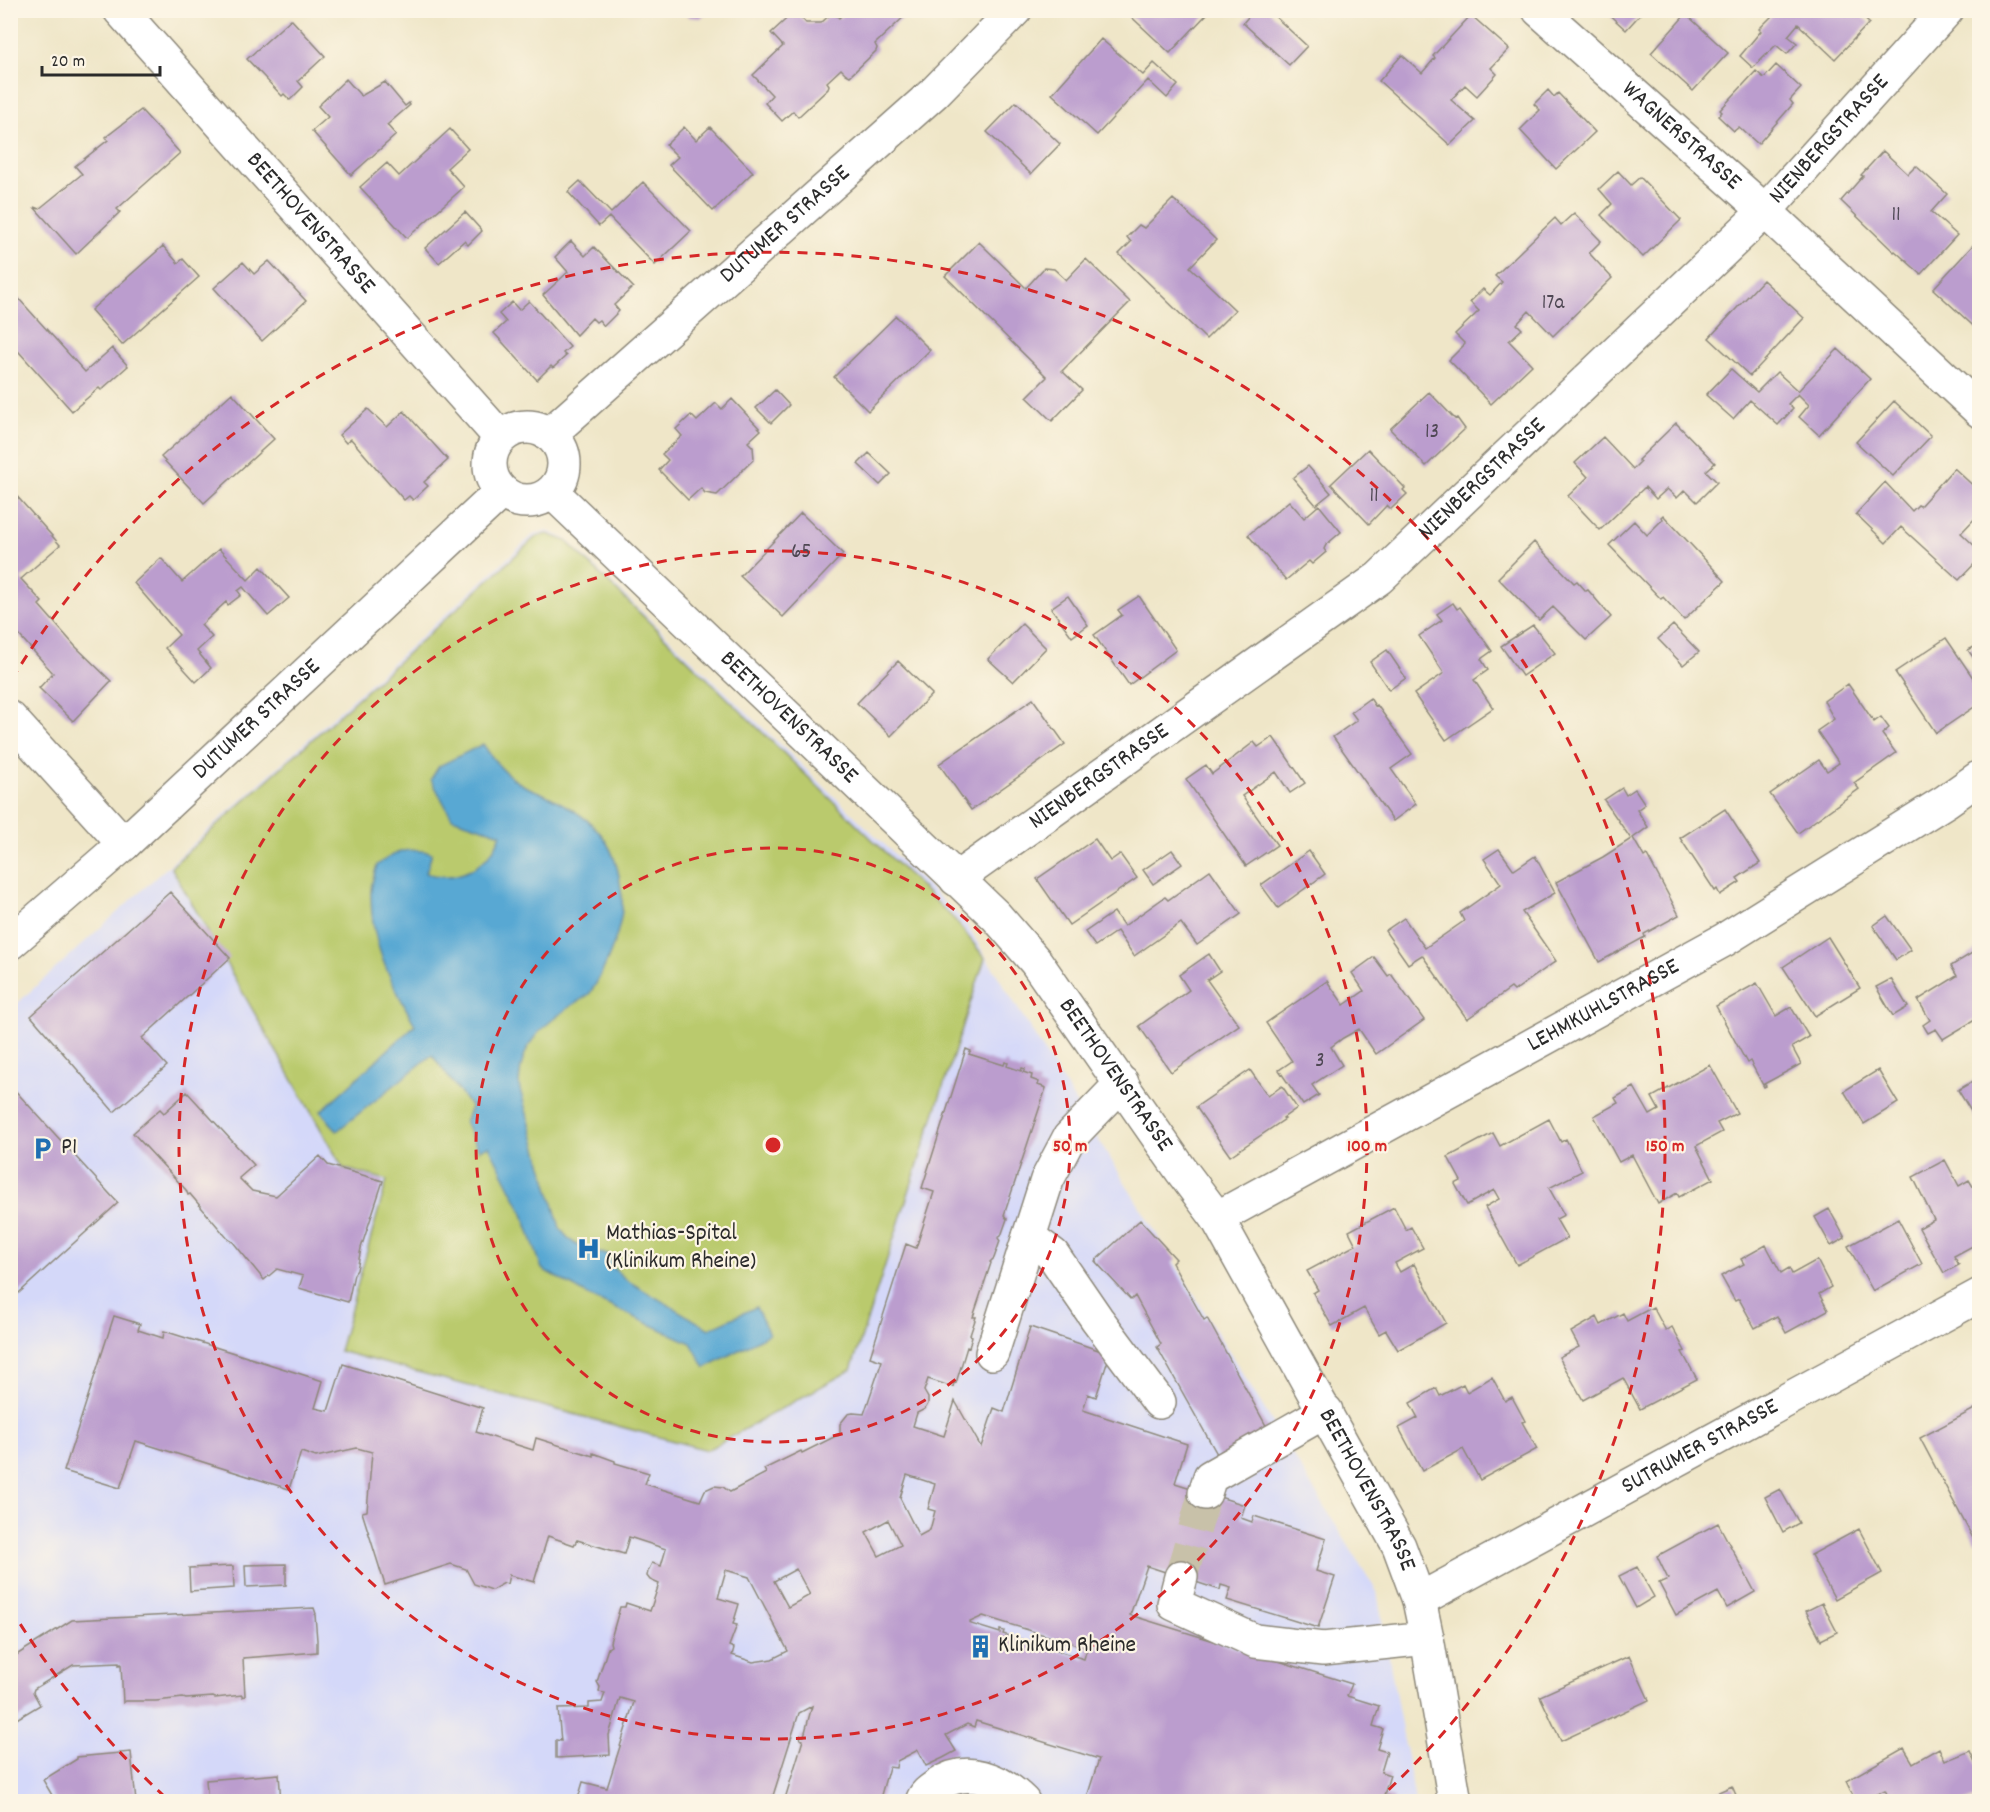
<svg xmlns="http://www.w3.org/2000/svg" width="1990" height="1812" viewBox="0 0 1990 1812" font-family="Dekko,sans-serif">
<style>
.built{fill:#d4d8f9}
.green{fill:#baca6d;stroke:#727a4c;stroke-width:1.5}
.water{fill:#59a8d3;stroke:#426a7f;stroke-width:1.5}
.building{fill:#bb9dce;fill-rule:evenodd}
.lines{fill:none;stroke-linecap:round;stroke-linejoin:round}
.minor-tunnel{stroke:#c8c1a9;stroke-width:33;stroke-dasharray:33 16;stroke-linecap:butt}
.minor-casing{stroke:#8d887a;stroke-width:36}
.minor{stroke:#fff;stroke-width:33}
.ring{fill:none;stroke:#d62828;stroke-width:3;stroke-dasharray:10 8}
.labels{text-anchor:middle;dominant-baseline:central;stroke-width:4.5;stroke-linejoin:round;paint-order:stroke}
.number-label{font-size:21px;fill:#4f4854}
.street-label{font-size:24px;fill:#2b2b2b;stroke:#fcf5e5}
.poi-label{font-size:24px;fill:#2b2b2b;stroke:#fcf5e5;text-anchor:start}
.centre{fill:#d62828;stroke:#fcf5e5;stroke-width:3}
.ring-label{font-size:18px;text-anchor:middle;font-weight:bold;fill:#d62828;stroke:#fcf5e5;stroke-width:4.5;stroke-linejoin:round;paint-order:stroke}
</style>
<rect width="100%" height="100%" fill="#fcf5e5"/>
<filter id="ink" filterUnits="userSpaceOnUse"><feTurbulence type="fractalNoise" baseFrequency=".0167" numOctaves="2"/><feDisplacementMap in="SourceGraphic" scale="12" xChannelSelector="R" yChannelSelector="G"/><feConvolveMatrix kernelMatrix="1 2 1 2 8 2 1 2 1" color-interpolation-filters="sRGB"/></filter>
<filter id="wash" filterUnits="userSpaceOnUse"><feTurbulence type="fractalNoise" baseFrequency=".008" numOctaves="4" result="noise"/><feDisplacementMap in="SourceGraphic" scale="24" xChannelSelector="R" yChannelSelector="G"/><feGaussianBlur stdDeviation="1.35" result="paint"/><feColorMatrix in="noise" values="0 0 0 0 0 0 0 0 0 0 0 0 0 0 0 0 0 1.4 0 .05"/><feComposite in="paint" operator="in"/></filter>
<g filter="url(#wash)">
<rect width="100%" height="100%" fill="#efe6c8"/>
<!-- built -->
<path class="built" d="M548,531L566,539L964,921L1377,1592L1415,1801H11L10,1010L535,533Z"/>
<!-- green -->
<path class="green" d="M547,534L566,541L955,920L985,958L851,1370L707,1450L339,1351L387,1180L343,1168L171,867L536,537Z"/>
<!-- water -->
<path class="water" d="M483,744C493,760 504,774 521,784C530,789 540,792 550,797C587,816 611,834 619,876C621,890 624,903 621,917C618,937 602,977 590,993C585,998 577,1002 571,1006C539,1029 520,1044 519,1086L560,1228C572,1246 587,1253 608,1254L612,1267L628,1281L709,1329L756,1307L769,1334L705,1368L691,1343L595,1299L542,1269L522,1211L489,1146L479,1150L465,1122L471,1107L432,1055L337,1131L321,1111L415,1025C391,981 370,945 371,892C371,883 375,873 377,865C398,850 406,847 432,853L426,873C459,884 490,865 501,834L452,818L431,779L439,766Z"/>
<g id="blocks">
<!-- building -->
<path class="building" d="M683,10H709L701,18L689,17Z
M847,10H906L908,13L875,44L877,48L876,51L850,76L846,74L841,69L827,82L829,85L828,89L798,117L793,111L782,121L765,103L772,95L753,75L783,46L771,33L795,11L806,23H821L833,12L839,18Z
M1124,10H1203L1207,14L1170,53Z
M1254,10H1268L1307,46L1289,65L1243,23Z
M1604,10H1644L1626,30Z
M1778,10H1855L1869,23L1835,59L1798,24L1788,36L1797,43L1787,54L1776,45L1753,68L1740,56L1761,31L1759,29Z
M1686,14L1728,53L1693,91L1651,53Z
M1471,15L1509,49L1491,68L1497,74L1477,96L1465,85L1451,100L1475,121L1450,145L1379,81L1402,55L1422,73L1435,58L1433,56Z
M291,19L325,56L298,81L303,87L290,100L284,94L282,96L247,59Z
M1101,39L1143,75L1154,63L1178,85L1167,98L1148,80L1097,135L1052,94Z
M1776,65L1801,88L1790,100L1793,104L1758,144L1739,127L1734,131L1718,116L1722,112L1720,110L1756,71L1764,78Z
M346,79L361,96L385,82L405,106L409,103L410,105L387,125L396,135L351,175L312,131L328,117L318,106Z
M1548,90L1554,97L1558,93L1595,132L1556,169L1520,130L1540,110L1534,104Z
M1016,102L1060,144L1031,174L987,132Z
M141,110L180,153L117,209L120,212L76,254L34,207L39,209L82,174L75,166L108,140L106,137Z
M684,127L696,140L710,127L753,172L713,211L669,165L678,157L666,145Z
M450,129L468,149L447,168L464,187L407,238L360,187L387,163L399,176Z
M1883,151L1908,174L1916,166L1947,194L1931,212L1957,235L1921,274L1895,251L1894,252L1841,201L1863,176L1861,175Z
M1618,171L1631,185L1640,177L1681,220L1643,257L1601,215L1612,204L1599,189Z
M580,181L611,213L643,182L691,231L655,265L609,217L599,226L568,192Z
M1173,199L1216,240L1190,267L1235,310L1206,339L1119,254L1131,242L1127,237L1139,225L1144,228Z
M465,212L482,231L468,245L464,241L439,263L425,248Z
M1574,213L1601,241L1589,253L1612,278L1553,336L1529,311L1517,324L1522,329L1509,341L1532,365L1491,404L1449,360L1465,344L1455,334L1479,311L1470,302L1483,289L1490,295L1502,282L1495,276L1555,218L1561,225Z
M571,241L585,256L594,247L633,287L614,305L619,311L604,326L599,320L596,322L592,318L576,335L543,295L568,272L555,257Z
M979,242L1026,288L1044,268L1054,269L1066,280L1086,259L1130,302L1062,371L1082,390L1052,421L1027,397L1047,377L945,276Z
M1974,244L1980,249V332L1933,289Z
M163,246L178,263L183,259L199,277L122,345L91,310Z
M269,261L306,301L262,341L214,288L243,262L254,274Z
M1763,280L1804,318L1750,376L1709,338Z
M10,289L85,372L112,348L128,366L101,390L99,388L72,411L10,342Z
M529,301L570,347L563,353L566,356L553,368L551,366L537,380L494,333L506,322L499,314L512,302L519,310Z
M896,316L930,350L868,411L834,377Z
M1838,349L1870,379L1819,435L1799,417L1809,405L1798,394L1788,404L1793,409L1778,425L1750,400L1733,419L1706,395L1731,369L1757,392L1777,372L1798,391Z
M775,390L789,405L771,423L756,408Z
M1429,392L1455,419L1457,418L1465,429L1426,466L1390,429Z
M232,393L274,439L204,503L161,457Z
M732,399L761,430L748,442L753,447L754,459L717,495L705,493L701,488L688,500L659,470L668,460L662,454L682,436L676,429L691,415L697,421L716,403L722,409Z
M1894,401L1931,436L1893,476L1856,442Z
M368,409L387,427L404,411L448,460L424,482L428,486L413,500L409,496L404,500L351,439L346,443L339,435Z
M1676,423L1715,463L1706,471L1717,482L1697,502L1685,490L1677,498L1667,489L1656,499L1645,487L1600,530L1568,496L1588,477L1575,463L1603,437L1633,469L1640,462L1638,460Z
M1368,449L1405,488L1403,490L1407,494L1391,509L1387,505L1369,524L1331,484Z
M869,453L891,474L880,485L858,464Z
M1308,466L1331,493L1316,505L1293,478Z
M1954,468L1980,492V513L1961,533L1980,551V558L1959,580L1901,527L1886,543L1856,514L1885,482L1912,511L1918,505L1920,506Z
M14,493L60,545L21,579L42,602L39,605L75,646L111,681L73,721L39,688L53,673L10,625V497Z
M1289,501L1304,518L1319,505L1341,532L1326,545L1324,549L1326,552L1312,564L1309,561L1286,580L1248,535Z
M801,513L843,554L783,617L740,576Z
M1663,515L1725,581L1684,620L1663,597L1661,599L1609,545L1634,521L1647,535L1663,519L1661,517Z
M1534,542L1574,583L1577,581L1586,591L1588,590L1611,617L1586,640L1553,607L1539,620L1498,578Z
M219,549L248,580L261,567L289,598L268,616L243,587L238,591L241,595L228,605L226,602L201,625L212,637L197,651L211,668L196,682L165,648L179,635L134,583L161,558L182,582Z
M1068,596L1088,625L1072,637L1051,608Z
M1139,596L1176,650L1129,685L1094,635L1122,615L1118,610Z
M1453,603L1457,609L1460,607L1492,651L1481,659L1488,670L1474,680L1493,708L1446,740L1414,694L1444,673L1419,636L1442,620L1437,614Z
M1022,624L1046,648L1013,682L988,659Z
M1533,625L1555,653L1522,676L1501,646Z
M1673,625L1699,652L1683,665L1658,639Z
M1946,638L1980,688V703L1936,733L1895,672Z
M1980,644V667L1968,650Z
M1387,650L1406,678L1389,690L1370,662Z
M898,661L932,694L891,736L857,703Z
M1848,684L1874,722L1881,717L1889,728L1882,734L1896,753L1854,783L1859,789L1798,833L1770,794L1819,760L1827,771L1839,763L1817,731L1834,719L1824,701Z
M1370,698L1375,706L1377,705L1412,754L1391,769L1416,804L1393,821L1333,737L1357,720L1351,712Z
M1033,699L1065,744L971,810L939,764Z
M1273,737L1305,783L1290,793L1276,772L1242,796L1277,845L1246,866L1186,779L1206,765L1212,774L1254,742L1258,747Z
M1622,788L1626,795L1635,789L1645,804L1637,810L1648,827L1633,838L1644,857L1647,855L1679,915L1644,934L1645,937L1599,962L1556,882L1603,857L1631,839L1604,800Z
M1725,809L1760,863L1737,878L1740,882L1720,895L1717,889L1715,891L1680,838Z
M1095,839L1110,861L1120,854L1137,878L1069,925L1037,879Z
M1499,849L1514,870L1535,856L1555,893L1522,912L1556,961L1514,991L1511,988L1467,1019L1422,955L1408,964L1385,931L1404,918L1425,948L1464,921L1460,913L1501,884L1484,859Z
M1172,850L1182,864L1153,884L1143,870Z
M1309,851L1325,874L1278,908L1261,885Z
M1210,870L1241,914L1197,945L1181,923L1134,956L1117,931L1095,946L1085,932L1114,912L1124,926L1165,897L1168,900Z
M170,892L230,958L142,1038L167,1066L114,1112L31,1016Z
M1887,916L1911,950L1896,960L1873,926Z
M1828,937L1860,988L1815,1016L1783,967Z
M1980,948V1017L1943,1039L1936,1029L1928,1033L1923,1025L1930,1020L1918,1000L1957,976L1951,966Z
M1209,954L1220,971L1207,980L1239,1025L1171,1072L1139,1026L1189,990L1179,975Z
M1374,957L1388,976L1391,974L1424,1020L1376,1054L1359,1029L1343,1038L1331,1047L1342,1065L1312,1085L1319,1095L1303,1105L1279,1070L1292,1061L1266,1023L1327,981L1344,1005L1364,991L1352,973Z
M1891,979L1908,1007L1893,1016L1876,987Z
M1757,983L1776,1016L1791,1007L1809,1037L1792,1047L1801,1064L1764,1084L1766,1086L1764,1087L1750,1061L1747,1063L1716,1006Z
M966,1049L971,1051L969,1054L1004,1065L1005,1062L1008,1063L1007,1066L1021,1071L1022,1068L1025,1069L1023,1072L1032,1075L1031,1079L1039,1082L1038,1085L1046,1088L1004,1215L1007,1219L1001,1236L998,1238L1000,1241L994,1258L990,1262L991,1263L973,1317H976L970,1335L972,1336L969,1348L967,1347L956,1383L954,1382L953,1387L928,1379L924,1391L928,1398V1404L925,1409L917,1413L913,1426L944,1436L955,1401L981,1447L994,1408L1004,1412L1030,1327L1110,1354L1096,1397L1088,1394L1083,1410L1187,1444L1175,1483L1245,1505L1241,1518L1252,1522L1254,1516L1326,1539L1316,1571L1335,1577L1318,1628L1227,1600L1231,1588L1221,1585L1220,1590L1147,1566L1130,1615L1352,1684L1347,1696L1379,1706L1373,1726L1383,1729L1377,1749L1387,1752L1381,1772L1390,1775L1384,1795L1394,1798L1393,1802H1091L1086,1800L1099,1759L976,1721L974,1727L967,1724L946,1735L956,1751L943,1758L926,1766L918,1750L897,1761L896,1768L889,1767L879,1802H784L803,1740L800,1739L801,1735L804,1736L812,1706L799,1713L771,1802H577L583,1782L607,1788L634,1702L620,1698L609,1735L610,1755L556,1758V1740L561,1741L558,1709L589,1708V1703L602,1702L605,1693L599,1692L600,1687L597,1682L608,1648L611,1646L610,1642L620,1607H625L626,1603L650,1611L659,1584L650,1580L647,1576L648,1571L652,1563L661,1566L666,1549L629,1537L624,1554L577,1540L574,1545L548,1536L534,1582L509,1575L507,1584L504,1583L492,1590L474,1584L466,1569L451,1564L385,1585L362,1512L367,1511L372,1452L357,1448L316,1457L301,1452L289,1489L136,1441L120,1488L64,1471L114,1316L140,1324L138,1330L163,1338L164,1331L323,1381L315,1408L328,1411L343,1364L483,1408L476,1432L533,1450L536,1438L593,1456V1453L615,1461V1463L649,1473L645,1484L700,1501L705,1490L714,1486L723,1487L730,1492L766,1473L764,1469L801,1451L802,1453L840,1434V1424L848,1414L853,1413L864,1414L882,1361L870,1357L906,1244L916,1248L934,1192L922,1188ZM907,1475L935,1484L928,1509L935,1511L930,1530L919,1536L900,1498ZM888,1520L901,1545L879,1556L866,1532ZM796,1569L810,1595L788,1607L774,1581ZM726,1570L749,1577L788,1651L772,1659L753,1662L732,1655L734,1648L729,1646L737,1625L733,1624L739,1604L718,1598ZM983,1616L1087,1648L1084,1659L1003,1634L1004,1631L1000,1630V1633L971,1624L970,1622Z
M1710,1065L1737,1113L1717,1123L1722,1132L1696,1146L1713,1179L1679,1197L1677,1193L1658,1204L1632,1155L1619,1162L1594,1116L1618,1103L1615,1098L1634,1087L1650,1115L1659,1110L1652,1097Z
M1250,1070L1268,1096L1282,1086L1297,1108L1283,1118L1285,1119L1230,1156L1196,1107Z
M1878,1070L1898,1103L1864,1124L1844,1091Z
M1980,1077V1126L1958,1090Z
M10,1085L118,1203L10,1301Z
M187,1092L254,1165L239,1178L252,1191L276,1196L320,1156L328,1165L383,1181L361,1248L357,1270L354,1274L348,1302L299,1288L303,1276L277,1269L264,1280L233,1242L228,1239L190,1194L188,1195L186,1190L133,1133L160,1109L164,1113Z
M1549,1119L1561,1142L1566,1139L1582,1171L1549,1188L1564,1215L1556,1219L1567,1238L1517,1265L1485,1207L1499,1199L1494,1190L1467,1205L1455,1184L1461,1181L1448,1157L1493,1133L1500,1146Z
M1945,1160L1959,1186L1969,1180L1980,1198V1242L1954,1256L1959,1265L1944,1273L1919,1228L1934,1220L1913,1177Z
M1394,1207L1406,1230L1411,1227L1423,1248L1395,1263L1400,1272L1414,1264L1446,1323L1398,1350L1386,1330L1379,1334L1364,1308L1332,1326L1313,1293L1318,1290L1307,1271L1356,1245L1349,1231Z
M1829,1209L1845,1238L1831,1246L1815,1217Z
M1898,1219L1922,1264L1873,1291L1848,1246Z
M1140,1220L1176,1259L1172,1263L1204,1320L1207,1318L1270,1433L1221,1461L1157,1347L1161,1344L1135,1296L1131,1300L1095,1261Z
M1766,1245L1781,1273L1789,1268L1792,1274L1817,1260L1831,1287L1819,1294L1828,1310L1786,1333L1777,1316L1755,1328L1739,1299L1735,1301L1721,1276L1744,1264L1741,1259Z
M1653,1307L1666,1331L1672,1327L1685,1351L1682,1352L1697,1379L1640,1409L1623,1378L1583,1400L1559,1357L1579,1347L1571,1332L1597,1317L1601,1325L1623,1313L1627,1321Z
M1492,1377L1505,1401L1512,1397L1525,1421L1522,1422L1537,1449L1480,1480L1463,1449L1422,1471L1399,1428L1418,1418L1410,1403L1436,1388L1440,1396L1463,1384L1467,1392Z
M1980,1406V1539L1975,1542L1920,1438Z
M1780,1489L1799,1523L1783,1532L1765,1497Z
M1718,1523L1755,1592L1727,1608L1718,1592L1676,1615L1659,1583L1668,1579L1657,1556Z
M1859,1529L1882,1573L1835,1599L1811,1555Z
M286,1564V1585L246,1587L245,1565Z
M233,1566L234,1588L190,1591L189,1568Z
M1637,1567L1654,1597L1636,1608L1619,1576Z
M1822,1603L1837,1632L1821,1640L1806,1611Z
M314,1608L316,1614L315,1615L317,1640V1652L243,1658L245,1696L242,1697V1695L215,1698L213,1697L186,1699L183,1698L156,1701H126L123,1703L121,1664L119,1665V1663L73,1665L34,1689L33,1692L40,1705L10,1723V1659L72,1620Z
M1629,1656L1649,1700L1561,1741L1540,1696Z
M1904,1748L1913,1763L1939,1748L1945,1761L1970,1751L1980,1773V1795L1965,1802H1891L1885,1790L1859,1802H1847L1854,1798L1846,1781Z
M131,1752L136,1802H56L43,1780L77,1759V1757Z
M279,1774L281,1802H208L206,1780Z
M1732,1786L1739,1802H1694L1698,1798L1699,1801Z"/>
</g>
</g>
<g filter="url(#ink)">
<use href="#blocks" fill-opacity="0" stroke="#8d887a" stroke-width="1.5"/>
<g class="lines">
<!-- minor-tunnel -->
<path class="minor-tunnel" d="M1181,1577L1205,1493"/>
<defs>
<g id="minor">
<path id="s1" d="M120,10L500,437"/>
<path id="s2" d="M1539,10L1765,211L1980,411"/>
<circle cx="527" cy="464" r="37"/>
<path id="s3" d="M550,434L934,93L1015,10"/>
<path id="s4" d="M552,492L996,916L1036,962L1181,1170L1217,1218L1399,1546L1419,1600L1427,1638L1455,1802"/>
<path d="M10,718L124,844"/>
<path id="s5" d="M956,879L1379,578L1765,211L1947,10"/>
<path id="s6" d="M10,943L124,844L501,492"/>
<path id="s7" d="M1217,1218L1724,940L1946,801L1980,777"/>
<path d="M1029,1237L1053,1255L1097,1319L1159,1402"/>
<path d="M992,1353L1047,1180L1069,1138L1122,1083"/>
<path d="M1205,1493L1210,1477L1326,1411"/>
<path d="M1181,1577L1174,1604L1255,1641L1323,1649L1427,1638"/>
<path id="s8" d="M1419,1600L1980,1295"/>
<path d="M922,1802C925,1793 931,1790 938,1785C967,1765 1000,1779 1023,1802"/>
</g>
</defs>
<!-- minor casing -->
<use href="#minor" class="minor-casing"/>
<!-- minor -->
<use href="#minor" class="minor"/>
</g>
</g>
<!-- distance rings -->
<g class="ring">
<circle cx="773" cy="1145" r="297"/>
<circle cx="773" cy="1145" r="594"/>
<path d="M165 1797A892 892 0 0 1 12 1611M12 679A892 892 0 1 1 1381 1797"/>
</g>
<!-- icons -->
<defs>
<symbol id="parking-bare" viewBox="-9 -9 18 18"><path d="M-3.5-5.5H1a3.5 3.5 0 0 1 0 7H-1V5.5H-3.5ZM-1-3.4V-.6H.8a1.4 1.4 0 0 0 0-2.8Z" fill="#1f6fb2" stroke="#fcf5e5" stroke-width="2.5" paint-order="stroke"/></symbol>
<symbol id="hospital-bare" viewBox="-9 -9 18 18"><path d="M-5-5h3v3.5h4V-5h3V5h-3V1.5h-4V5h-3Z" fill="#1f6fb2" stroke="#fcf5e5" stroke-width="2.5" paint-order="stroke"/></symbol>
<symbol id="building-bare" viewBox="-9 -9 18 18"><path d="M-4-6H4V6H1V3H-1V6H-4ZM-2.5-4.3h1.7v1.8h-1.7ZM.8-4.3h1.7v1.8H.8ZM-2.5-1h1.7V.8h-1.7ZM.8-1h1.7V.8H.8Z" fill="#1f6fb2" stroke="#fcf5e5" stroke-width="2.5" paint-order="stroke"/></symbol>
</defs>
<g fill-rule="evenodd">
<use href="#parking-bare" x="26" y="1132" width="33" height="33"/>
<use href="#hospital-bare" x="572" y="1232" width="33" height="33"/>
<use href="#building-bare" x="964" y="1630" width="33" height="33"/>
</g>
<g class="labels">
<!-- number labels -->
<g class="number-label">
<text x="1896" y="216">11</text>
<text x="1553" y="304">17a</text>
<text x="1432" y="433">13</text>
<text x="1374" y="497">11</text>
<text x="801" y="553">65</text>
<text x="1320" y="1062">3</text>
</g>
<!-- street labels -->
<g class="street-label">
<text stroke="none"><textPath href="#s2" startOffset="190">WAGNERSTRASSE</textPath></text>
<text stroke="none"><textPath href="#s5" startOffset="1148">NIENBERGSTRASSE</textPath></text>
<text stroke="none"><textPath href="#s1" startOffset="286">BEETHOVENSTRASSE</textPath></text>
<text stroke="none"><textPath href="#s3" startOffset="315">DUTUMER STRASSE</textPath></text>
<text stroke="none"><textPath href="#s5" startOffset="662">NIENBERGSTRASSE</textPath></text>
<text stroke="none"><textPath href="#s4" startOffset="327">BEETHOVENSTRASSE</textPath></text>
<text stroke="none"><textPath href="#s6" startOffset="333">DUTUMER STRASSE</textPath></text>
<text stroke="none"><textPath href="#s5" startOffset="176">NIENBERGSTRASSE</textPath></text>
<text stroke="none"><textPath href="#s7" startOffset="441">LEHMKUHLSTRASSE</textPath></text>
<text stroke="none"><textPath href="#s4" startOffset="813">BEETHOVENSTRASSE</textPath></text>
<text stroke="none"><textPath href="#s8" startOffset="320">SUTRUMER STRASSE</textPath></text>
<text stroke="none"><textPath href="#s4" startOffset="1299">BEETHOVENSTRASSE</textPath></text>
</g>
<!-- poi labels -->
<g class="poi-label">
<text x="61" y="1148">P1</text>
<text x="606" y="1234">Mathias-Spital<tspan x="606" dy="28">(Klinikum Rheine)</tspan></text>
<text x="998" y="1646">Klinikum Rheine</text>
</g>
</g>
<circle cx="773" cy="1145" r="9" class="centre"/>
<g class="ring-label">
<text x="1070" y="1151">50 m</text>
<text x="1367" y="1151">100 m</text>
<text x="1665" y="1151">150 m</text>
</g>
<!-- margin -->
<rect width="1990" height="1812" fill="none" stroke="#fcf5e5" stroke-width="36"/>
<!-- scale -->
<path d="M42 66v9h118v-9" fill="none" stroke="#2b2b2b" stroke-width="3"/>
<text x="51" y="66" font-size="18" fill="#2b2b2b" stroke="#fcf5e5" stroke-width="4.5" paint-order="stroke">20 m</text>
</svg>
